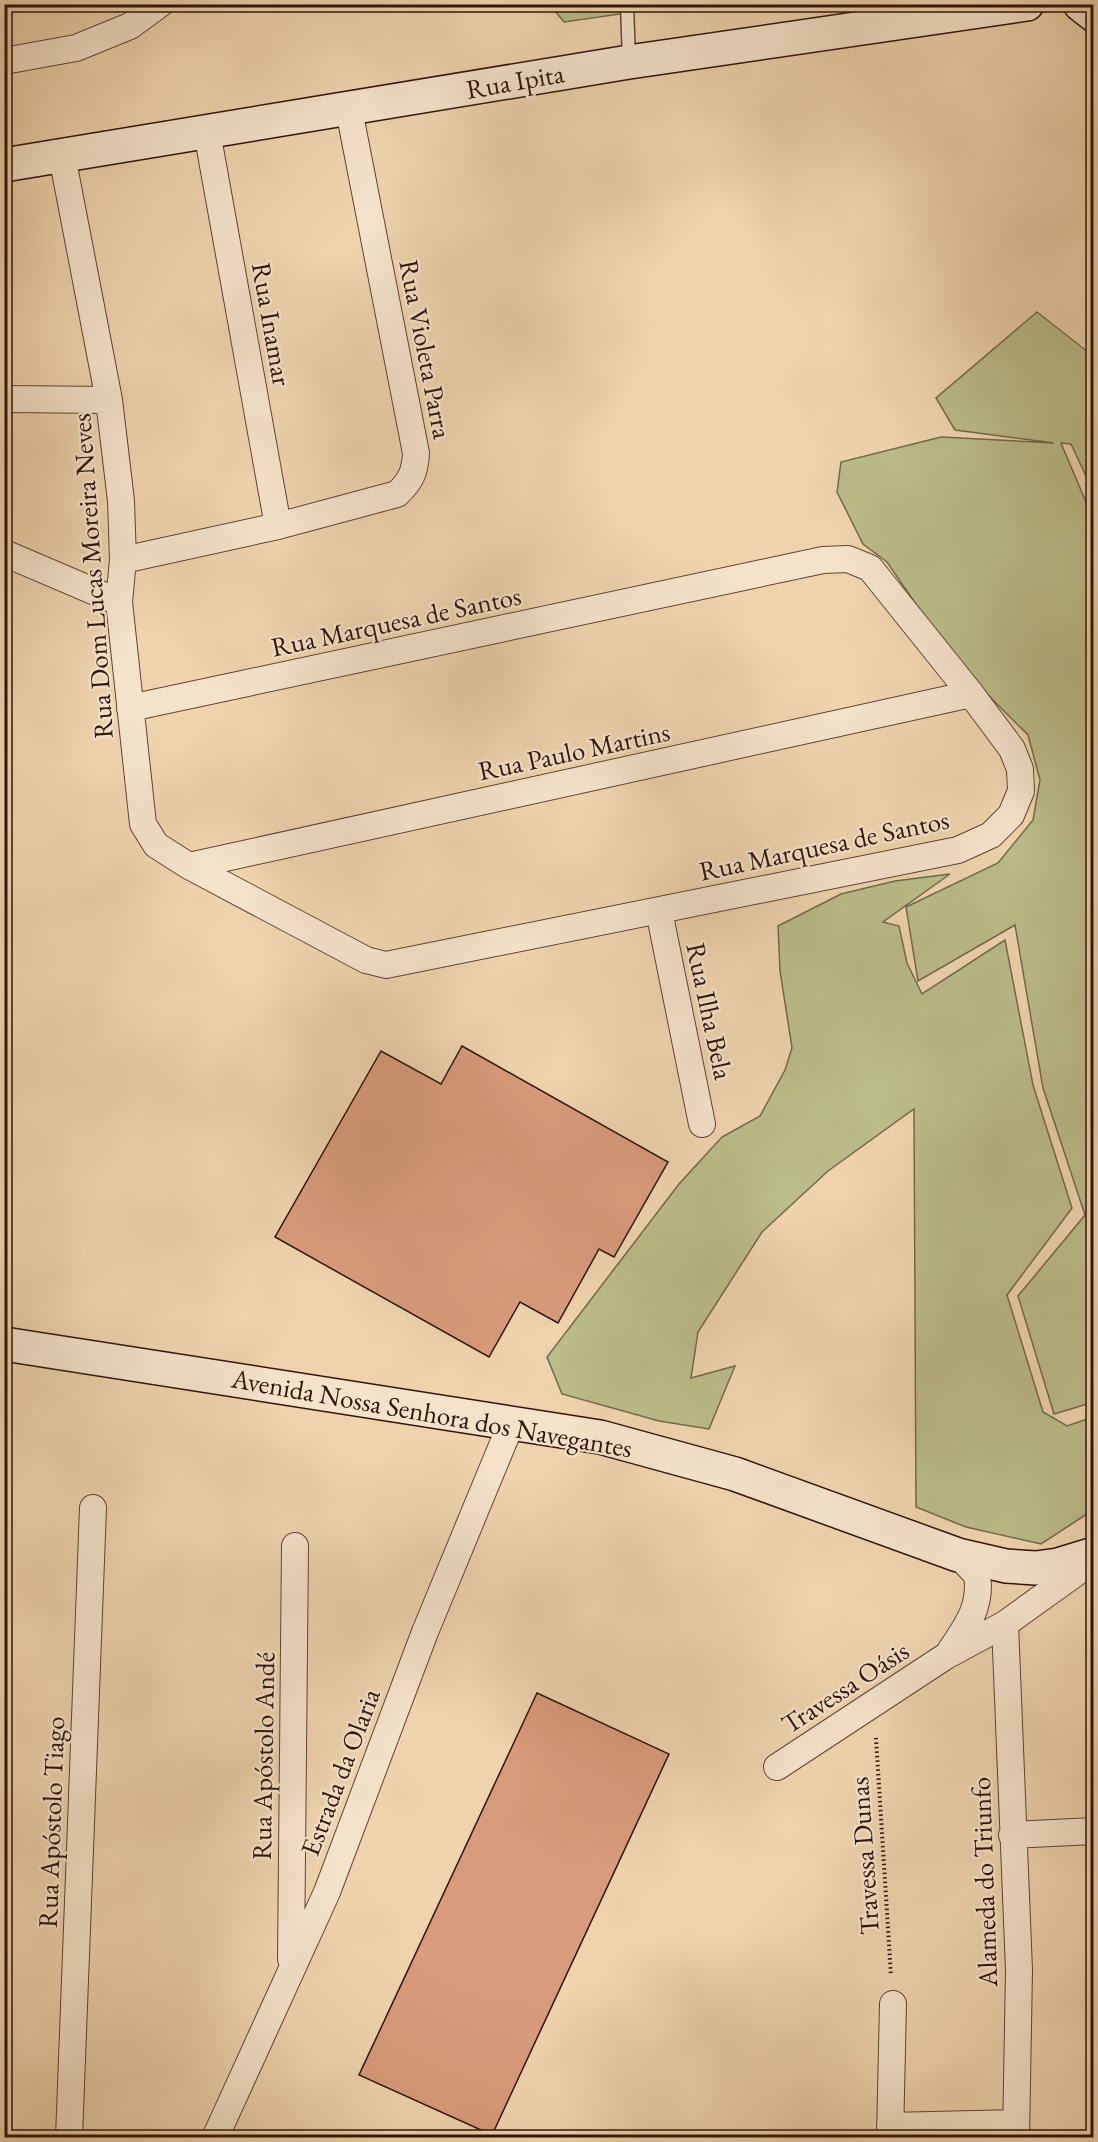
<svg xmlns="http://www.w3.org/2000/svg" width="1098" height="2142" viewBox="0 0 1098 2142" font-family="'EB Garamond',serif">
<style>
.green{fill:#babc89;stroke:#74684a;stroke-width:1.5}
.building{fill:#d89b7b;stroke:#2f140a;stroke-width:1.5}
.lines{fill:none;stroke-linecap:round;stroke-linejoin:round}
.lane-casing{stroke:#5f4433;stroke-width:15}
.street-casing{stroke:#5f4433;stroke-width:28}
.secondary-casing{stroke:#2f140a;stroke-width:36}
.path{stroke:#2f140a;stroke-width:4;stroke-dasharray:1.5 3;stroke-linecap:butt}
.lane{stroke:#f4e2ca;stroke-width:12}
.street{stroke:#f4e2ca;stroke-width:26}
.secondary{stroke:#f4e2ca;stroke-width:33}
.labels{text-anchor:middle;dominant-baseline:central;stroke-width:4.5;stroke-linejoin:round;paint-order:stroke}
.street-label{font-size:27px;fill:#2f140a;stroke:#f4e2ca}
</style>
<rect width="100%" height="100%" fill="#eed3ad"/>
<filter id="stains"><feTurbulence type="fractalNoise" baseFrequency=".00333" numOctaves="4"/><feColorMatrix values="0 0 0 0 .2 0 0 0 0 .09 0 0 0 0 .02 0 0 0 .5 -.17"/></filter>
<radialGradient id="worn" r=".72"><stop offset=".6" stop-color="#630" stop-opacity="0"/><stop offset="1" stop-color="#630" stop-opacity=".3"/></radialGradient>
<!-- green -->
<path class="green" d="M550,5H683L564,22Z
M1037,312L1093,356V491L1071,444L1061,443L1094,521V1402L1054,1414L1018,1296L1085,1215L1043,1088L1015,925L918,981L906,907L998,863L1033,820L1040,780L1028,735L976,683L922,613L887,562L863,544L837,492L841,462L941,437L1054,443L955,430L936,398Z
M950,874L883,922L899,926L907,963L922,994L1005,940L1033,1085L1072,1208L1007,1295L1043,1412L1067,1426L1093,1417V1510L1041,1544L966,1527L916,1507L914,1109L828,1171L762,1232L698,1332L691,1378L735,1366L709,1429L659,1421L562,1394L547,1357L679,1184L722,1137L760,1116L785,1070L792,1048L780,971L778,926L841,894L895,881Z"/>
<!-- building -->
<path class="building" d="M462,1046L668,1162L614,1257L599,1249L558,1323L520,1302L489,1357L275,1237L381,1051L441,1084Z
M537,1693L669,1754L492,2135L359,2075Z"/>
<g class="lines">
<defs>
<path id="lane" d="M627,4L629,61"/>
<path id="street" d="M4,61L76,48L130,26L160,4
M207,132L278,526
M62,156L109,400L121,501L123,560L119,602L143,824L156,845L189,866L366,960L386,965L958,850L991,835L1011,815L1021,791L1020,769L1012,749L971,694L870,568L848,559L823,560L130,708
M4,399L109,400
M4,553L119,602
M123,560L278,526L397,494C411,481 415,472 416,453L349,110
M189,866L971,694
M659,911L702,1124
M1005,1624L1019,1970L1016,2138
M950,1651C967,1626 982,1606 977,1575L958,1555
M777,1767L946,1656L1005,1624L1094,1560
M1012,1835L1094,1831
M291,1959L295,1546
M890,2126L1016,2123
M69,2138L93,1508
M215,2138L327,1892L425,1632L511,1424
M890,2138L893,2004"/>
<path id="secondary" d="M1080,4L1094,15
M4,165L629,62L1027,4
M4,1344L600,1437L735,1474L958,1555L1006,1566L1036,1568L1058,1565L1094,1554"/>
</defs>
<!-- lane casing -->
<use href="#lane" class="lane-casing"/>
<!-- street casing -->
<use href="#street" class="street-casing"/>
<!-- secondary casing -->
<use href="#secondary" class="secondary-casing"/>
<!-- path -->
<path class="path" d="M876,1738L891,1976"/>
<!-- lane -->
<use href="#lane" class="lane"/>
<!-- street -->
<use href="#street" class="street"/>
<!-- secondary -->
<use href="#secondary" class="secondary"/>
</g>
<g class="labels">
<!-- street labels -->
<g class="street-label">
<text transform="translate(515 81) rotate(-10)">Rua Ipita</text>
<text transform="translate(272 324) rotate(80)">Rua Inamar</text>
<text transform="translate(426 349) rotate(79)">Rua Violeta Parra</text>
<text transform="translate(92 576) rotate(-94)">Rua Dom Lucas Moreira Neves</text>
<text transform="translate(396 621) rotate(-12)">Rua Marquesa de Santos</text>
<text transform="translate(574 751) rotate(-12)">Rua Paulo Martins</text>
<text transform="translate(824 845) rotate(-12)">Rua Marquesa de Santos</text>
<text transform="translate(710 1011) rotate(78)">Rua Ilha Bela</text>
<text transform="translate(432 1413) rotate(10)">Avenida Nossa Senhora dos Navegantes</text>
<text transform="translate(845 1687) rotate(-33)">Travessa Oásis</text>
<text transform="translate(263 1756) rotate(-89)">Rua Apóstolo Andé</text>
<text transform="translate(340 1772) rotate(-69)">Estrada da Olaria</text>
<text transform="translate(51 1822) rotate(-88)">Rua Apóstolo Tiago</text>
<text transform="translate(864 1856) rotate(-94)">Travessa Dunas</text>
<text transform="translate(984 1882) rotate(-92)">Alameda do Triunfo</text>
</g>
</g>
<!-- margin -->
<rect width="1098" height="2142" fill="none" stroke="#eed3ad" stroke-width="24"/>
<rect x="6" y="6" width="1086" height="2130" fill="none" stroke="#2f140a" stroke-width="3"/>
<rect x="12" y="12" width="1074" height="2118" fill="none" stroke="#2f140a" stroke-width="1.5"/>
<rect width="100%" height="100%" filter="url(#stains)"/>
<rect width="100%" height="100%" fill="url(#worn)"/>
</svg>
